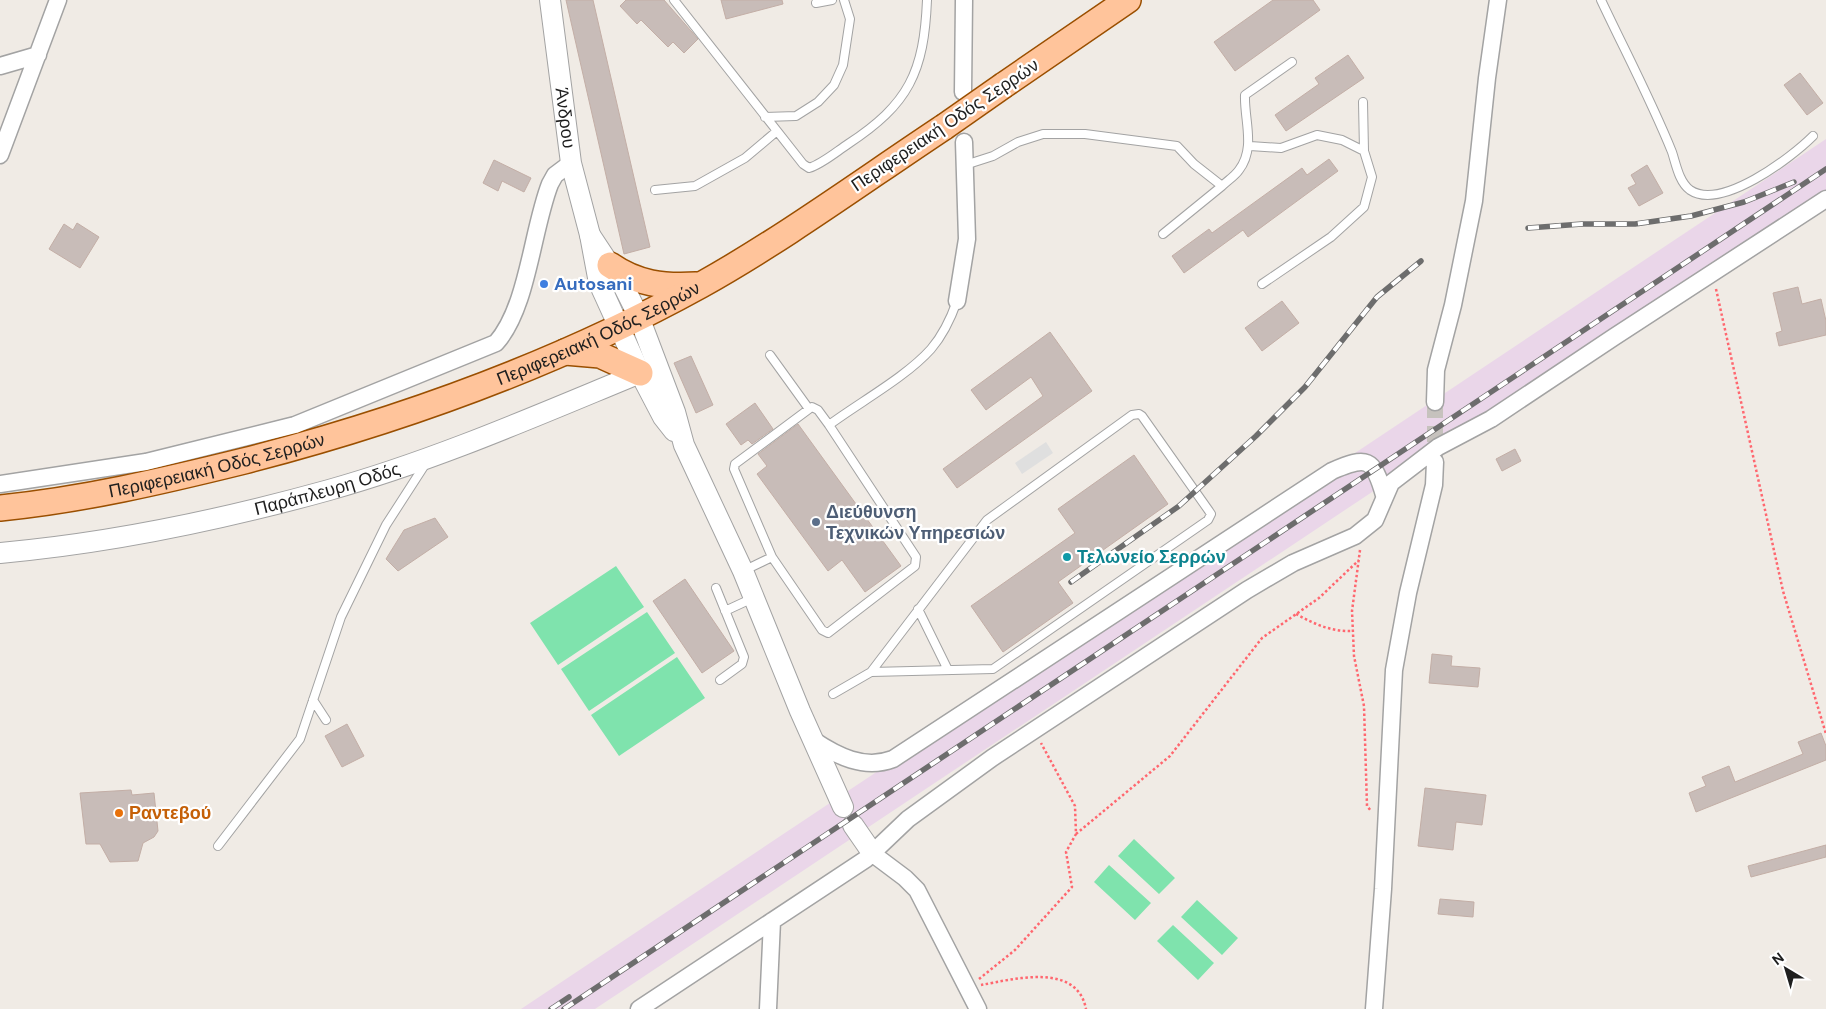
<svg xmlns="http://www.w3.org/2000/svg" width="1826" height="1009" viewBox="0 0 1826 1009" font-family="'DM Sans',sans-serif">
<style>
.industrial{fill:#ead6e9}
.pitch{fill:#7fe3ad}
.parking{fill:#dfdfdf}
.building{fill:#c8bcb8;stroke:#c3aea6}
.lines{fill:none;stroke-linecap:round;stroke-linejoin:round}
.minor-tunnel{stroke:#c6c2bd;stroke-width:16;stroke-dasharray:16 8;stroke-linecap:butt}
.service-casing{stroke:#a3a3a3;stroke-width:10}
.minor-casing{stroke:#a3a3a3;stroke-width:19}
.tertiary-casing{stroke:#a3a3a3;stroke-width:22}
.primary-casing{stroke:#9a4f00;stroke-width:28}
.path{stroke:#ff676f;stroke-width:2.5;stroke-dasharray:2.5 2.5;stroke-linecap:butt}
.service{stroke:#fff;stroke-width:8}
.minor{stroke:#fff;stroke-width:16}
.tertiary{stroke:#fff;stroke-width:20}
.primary{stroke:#ffc49b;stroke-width:25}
.rail-casing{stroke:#6d6d6d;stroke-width:5.5}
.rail{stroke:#fff;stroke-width:4;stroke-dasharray:11;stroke-linecap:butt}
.primary-bridge-casing{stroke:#9a4f00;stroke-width:28;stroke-linecap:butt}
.primary-bridge{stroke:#ffc49b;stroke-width:25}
.shop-dot{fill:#3f7fe0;stroke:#fff;stroke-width:2}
.service-dot{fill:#5c6f8a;stroke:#fff;stroke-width:2}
.culture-dot{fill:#0f9aa8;stroke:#fff;stroke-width:2}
.food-dot{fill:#e8710a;stroke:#fff;stroke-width:2}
.labels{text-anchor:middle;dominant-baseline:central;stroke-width:4.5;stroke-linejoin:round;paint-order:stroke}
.street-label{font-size:18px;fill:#1f1f1f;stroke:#fff}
.shop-label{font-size:18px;font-weight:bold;fill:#366cbe;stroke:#fff;text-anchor:start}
.service-label{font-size:18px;font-weight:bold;fill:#4e5e75;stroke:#fff;text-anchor:start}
.culture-label{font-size:18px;font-weight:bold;fill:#0d838f;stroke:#fff;text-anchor:start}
.food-label{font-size:18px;font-weight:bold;fill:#c56008;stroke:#fff;text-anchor:start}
</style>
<rect width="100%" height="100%" fill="#f0ebe5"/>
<!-- industrial -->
<path class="industrial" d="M1826,139V190L595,1009H521Z"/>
<!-- pitch -->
<path class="pitch" d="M616,566L644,607L558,665L530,623Z
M647,612L675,653L589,711L561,669Z
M677,657L705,698L619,756L591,715Z
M1134,839L1175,878L1159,894L1118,856Z
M1109,865L1151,903L1135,920L1094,882Z
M1197,900L1238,938L1222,955L1181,917Z
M1173,925L1214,963L1198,980L1157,941Z"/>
<!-- parking -->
<path class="parking" d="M1046,442L1053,453L1022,474L1015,463Z"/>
<!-- building -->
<path class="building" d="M566,0H593L650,247L624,254Z
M626,0H664L698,39L684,53L673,42L668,47L641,20L637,24L620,6Z
M721,0H782L783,4L726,19Z
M1273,0H1313L1320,10L1235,71L1214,42Z
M1348,55L1364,78L1286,131L1275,115L1319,84L1315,78Z
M1800,73L1823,103L1807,115L1784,85Z
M1329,159L1338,171L1248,237L1243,230L1184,273L1172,256L1209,229L1212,233L1302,168L1307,175Z
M494,160L531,178L524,192L502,181L498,191L483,183Z
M1647,165L1663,193L1639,206L1628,188L1636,184L1631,175Z
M77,223L99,237L80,268L49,249L64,224L73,230Z
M1798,287L1802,304L1821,299L1826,321V335L1779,346L1776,333L1782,331L1773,293Z
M1282,301L1299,323L1262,351L1245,328Z
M1050,332L1092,391L957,488L943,469L1043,396L1031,377L986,410L971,390Z
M691,356L713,405L696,413L674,363Z
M755,403L773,429L752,444L748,440L741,445L726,424Z
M798,424L901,566L865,592L842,560L828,571L757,474L767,466L758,454Z
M1515,449L1521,461L1502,471L1496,459Z
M1134,455L1168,504L1058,582L1073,603L1003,652L971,606L1075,533L1058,509Z
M435,518L448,537L398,571L386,559L404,530Z
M685,579L734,651L702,673L653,601Z
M1432,654L1452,656L1451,666L1480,668L1478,687L1429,683Z
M347,724L364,756L342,767L325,736Z
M1821,733L1826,746V760L1696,812L1689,793L1706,786L1702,777L1729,766L1735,782L1803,754L1798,742Z
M1425,788L1486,795L1482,825L1456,822L1453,850L1418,846Z
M131,790L132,795L154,793L158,831L154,837L143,843L138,861L110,862L100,844H86L80,793Z
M1826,845V857L1751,877L1748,866Z
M1440,899L1474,902L1473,917L1438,914Z"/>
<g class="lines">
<!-- minor-tunnel -->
<path class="minor-tunnel" d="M1435,402V460"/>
<defs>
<path id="service" d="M674,0L803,164L809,168C822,164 836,152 848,144C909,104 924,72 927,0
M1601,0C1625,51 1651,100 1672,152C1676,164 1679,182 1690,190C1721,211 1791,158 1813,136
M816,3L832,0
M1363,102L1364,151
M765,117L796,116L818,102L834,85L843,65L850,19L844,0
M1250,146L1281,148L1317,135L1342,140L1364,151L1372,177L1364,207L1331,237L1262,284
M965,165L993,156L1018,142L1043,134H1085L1177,146L1194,164L1222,186C1227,181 1235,176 1239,170C1256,148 1244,120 1245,95L1292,62
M655,190L695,186L745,158L777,131
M1163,234L1222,186
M770,355L809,409
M772,557L734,469L735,464L809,409L812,407L818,410L829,425
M743,571L772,557L822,630L828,633L915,566L916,557L829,425C860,402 906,377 931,349C943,335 951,318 957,301
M716,588L744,657L742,664L720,680
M918,609L948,670
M725,611L753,598
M833,694L871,672L987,520L1132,415L1139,414L1142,416L1209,511L1211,514L1208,520L993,669L871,672
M313,700L326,720
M218,846L300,739L341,617L386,525L426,463"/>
<path id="minor" d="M0,66L38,55
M963,92L964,0
M0,155L58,0
M957,301L967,239L964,142
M1435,402L1436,370L1453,305L1474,201L1487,78L1498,0
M0,484L146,462L295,425L496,343C528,307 532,230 550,184L555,175L571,163
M813,740C837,756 864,770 893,759L1332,471C1367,456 1373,457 1384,495
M873,854L905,878L917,890L978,1009
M639,1009L866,859L908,819L992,758L1247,590L1293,563L1355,536L1375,520L1391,483L1438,447L1491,419L1614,337L1826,199
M768,1009L772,921
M1374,1009L1383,889L1394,670L1408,593L1434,485L1435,462"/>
<g id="tertiary">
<path id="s1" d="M550,0L571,163L590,235L599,283L640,373L663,417L674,431"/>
<path d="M590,235L623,285L639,317L675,412L684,445L743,571L800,711L843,807"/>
<path id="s2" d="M0,553C112,543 221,520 329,490C436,460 538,415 640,373"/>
<path d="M853,825L873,854"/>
</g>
<g id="primary">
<path d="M1004,85L1128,0"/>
<path d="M610,265C637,284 664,287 696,285"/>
<path d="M565,352L600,355L640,373"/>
<path id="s3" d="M0,508C82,500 163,481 244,461C403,420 556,365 701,285C785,238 864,180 944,127"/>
</g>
</defs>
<!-- service casing -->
<use href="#service" class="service-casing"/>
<!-- minor casing -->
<use href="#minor" class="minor-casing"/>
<!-- tertiary casing -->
<use href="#tertiary" class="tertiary-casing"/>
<!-- primary casing -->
<use href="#primary" class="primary-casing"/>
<!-- path -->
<path class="path" d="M1716,289L1783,591L1826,734
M1360,550L1352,611L1354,656L1364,706L1367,806L1371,811
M1296,614C1314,624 1332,632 1353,631
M1076,834L1170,756L1262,638L1319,598L1359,560
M979,979L1015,950L1072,887L1066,852L1076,834L1075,806L1041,743
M981,985C1014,979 1077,962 1086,1009"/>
<!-- service -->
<use href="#service" class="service"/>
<!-- minor -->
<use href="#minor" class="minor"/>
<!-- tertiary -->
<use href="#tertiary" class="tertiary"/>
<!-- primary -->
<use href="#primary" class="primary"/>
<defs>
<path id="rail" d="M1528,228L1582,224H1635L1691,216L1744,202L1794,182
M1071,582L1179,506L1256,436L1305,387L1377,297L1421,261
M551,1009L569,997
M564,1009L1826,169"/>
</defs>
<!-- rail casing -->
<use href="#rail" class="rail-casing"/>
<!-- rail -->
<use href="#rail" class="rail"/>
<defs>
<path id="primary-bridge" d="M944,127L1004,85"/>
</defs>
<!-- primary-bridge casing -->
<use href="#primary-bridge" class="primary-bridge-casing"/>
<!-- primary-bridge -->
<use href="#primary-bridge" class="primary-bridge"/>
</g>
<!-- markers -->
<circle class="shop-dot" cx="544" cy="284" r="5"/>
<circle class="service-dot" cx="816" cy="522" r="5"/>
<circle class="culture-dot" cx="1067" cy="557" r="5"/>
<circle class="food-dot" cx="119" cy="813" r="5"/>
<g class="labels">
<!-- street labels -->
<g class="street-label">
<text stroke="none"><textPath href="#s1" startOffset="119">Άνδρου</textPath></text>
<text transform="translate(945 125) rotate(-34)">Περιφερειακή Οδός Σερρών</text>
<text stroke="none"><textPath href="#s3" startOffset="626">Περιφερειακή Οδός Σερρών</textPath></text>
<text stroke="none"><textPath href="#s3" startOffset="221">Περιφερειακή Οδός Σερρών</textPath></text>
<text stroke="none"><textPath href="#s2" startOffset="334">Παράπλευρη Οδός</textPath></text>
</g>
<!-- shop labels -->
<g class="shop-label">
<text x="554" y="284">Autosani</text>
</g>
<!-- service labels -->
<g class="service-label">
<text x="826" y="512">Διεύθυνση<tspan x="826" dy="21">Τεχνικών Υπηρεσιών</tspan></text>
</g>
<!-- culture labels -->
<g class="culture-label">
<text x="1077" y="557">Τελωνείο Σερρών</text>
</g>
<!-- food labels -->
<g class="food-label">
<text x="129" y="813">Ραντεβού</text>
</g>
</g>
<!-- north arrow -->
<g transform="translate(1786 969) rotate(322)" stroke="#ffffff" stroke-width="4" paint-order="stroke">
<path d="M0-4L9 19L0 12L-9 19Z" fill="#1f1f1f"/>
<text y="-8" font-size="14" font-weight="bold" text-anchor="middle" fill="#1f1f1f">N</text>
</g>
</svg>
